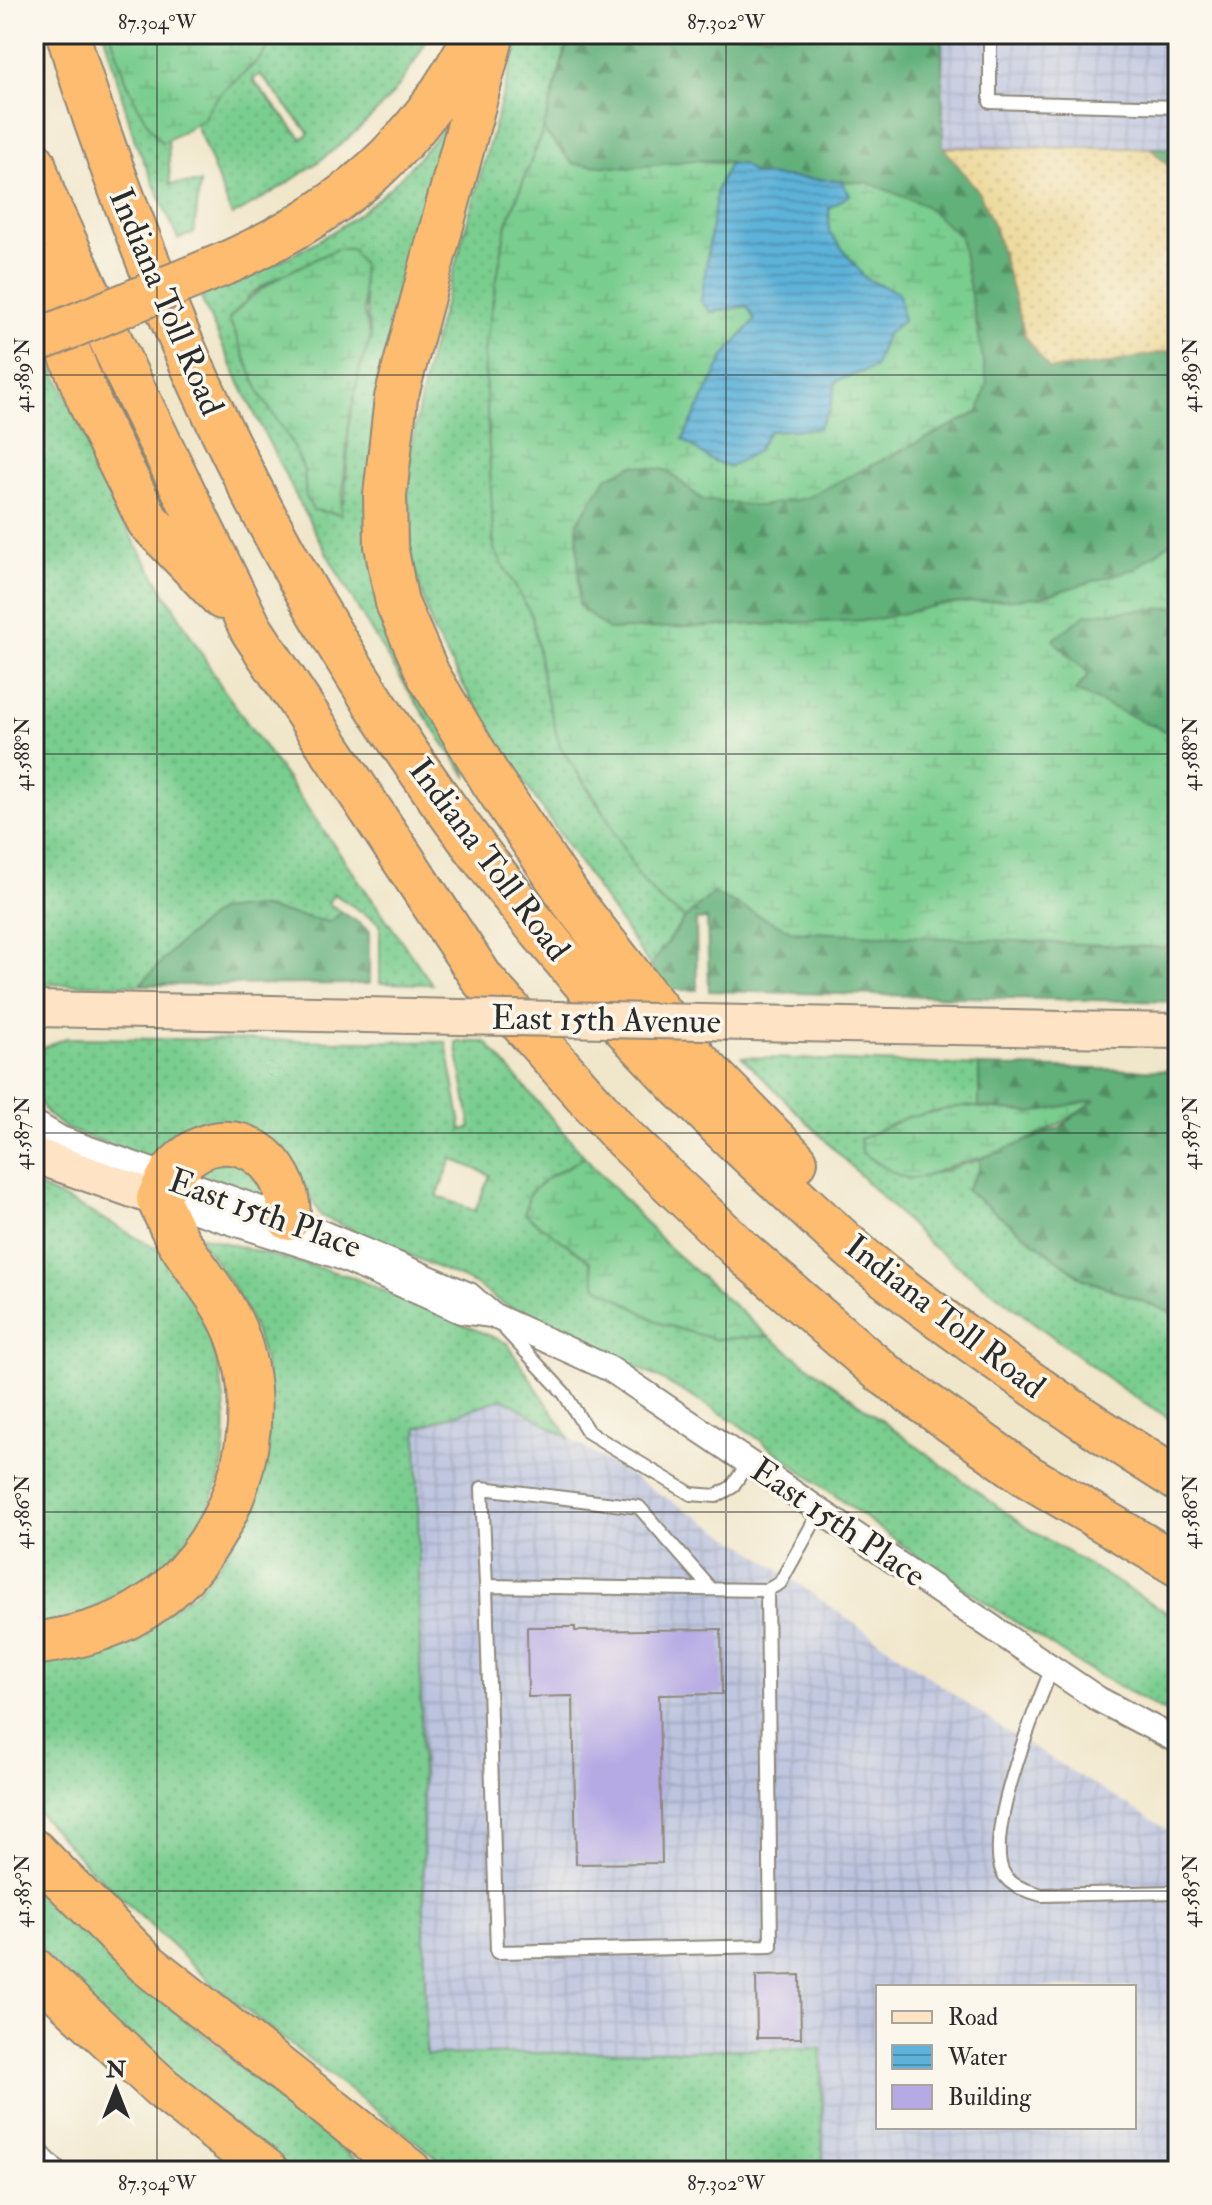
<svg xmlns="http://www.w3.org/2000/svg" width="1212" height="2205" viewBox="0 0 1212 2205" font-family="'IM FELL Double Pica',serif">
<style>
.industrial{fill:url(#industrial-grid);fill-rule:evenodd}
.grass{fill:url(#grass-dots);stroke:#527c5d;stroke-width:2;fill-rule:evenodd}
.forest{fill:url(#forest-firs);stroke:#466e52;stroke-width:2}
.wetland{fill:url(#wetland-marsh);stroke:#527c5d;stroke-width:2}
.sand{fill:url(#sand-dots);stroke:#8c8264;stroke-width:2}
.water{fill:url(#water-rules);stroke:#446e82;stroke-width:2}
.building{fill:#b6aae4}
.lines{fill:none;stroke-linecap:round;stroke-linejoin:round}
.lane-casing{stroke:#8e887a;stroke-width:16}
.street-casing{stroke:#8e887a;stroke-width:28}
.secondary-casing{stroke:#8e887a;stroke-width:38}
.highway-casing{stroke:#8e887a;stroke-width:46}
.lane{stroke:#fff;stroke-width:12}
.street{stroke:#fff;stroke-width:24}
.secondary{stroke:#fee4c5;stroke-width:34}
.highway{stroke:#fdbc6f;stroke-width:42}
.secondary-bridge-casing{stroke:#8e887a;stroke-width:38;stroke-linecap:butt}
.highway-bridge-casing{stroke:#8e887a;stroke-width:46;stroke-linecap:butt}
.secondary-bridge{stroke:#fee4c5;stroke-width:34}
.highway-bridge{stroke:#fdbc6f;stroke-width:42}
.ticks{fill:none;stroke:#2b2b2b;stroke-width:2;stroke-opacity:0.45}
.labels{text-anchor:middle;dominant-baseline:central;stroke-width:7;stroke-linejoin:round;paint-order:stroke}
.street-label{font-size:34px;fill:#2b2b2b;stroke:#fbf7ec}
.neatline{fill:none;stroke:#2b2b2b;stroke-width:3}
.ticks-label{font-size:20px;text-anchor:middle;fill:#2b2b2b}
</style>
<defs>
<pattern id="industrial-grid" width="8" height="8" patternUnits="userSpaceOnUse" patternTransform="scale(2)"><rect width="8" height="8" fill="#bbc3de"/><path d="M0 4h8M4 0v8" fill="none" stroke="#a1a8bf"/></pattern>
<pattern id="grass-dots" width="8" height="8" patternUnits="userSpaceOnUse" patternTransform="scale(2)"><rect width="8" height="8" fill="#79cd8f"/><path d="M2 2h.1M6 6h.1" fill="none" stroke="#69b07c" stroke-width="1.8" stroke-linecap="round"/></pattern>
<pattern id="forest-firs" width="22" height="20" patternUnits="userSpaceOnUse" patternTransform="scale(2)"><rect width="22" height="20" fill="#62b07a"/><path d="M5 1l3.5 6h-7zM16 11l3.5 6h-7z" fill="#518f64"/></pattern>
<pattern id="wetland-marsh" width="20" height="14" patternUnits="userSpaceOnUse" patternTransform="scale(2)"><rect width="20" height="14" fill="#79cd8f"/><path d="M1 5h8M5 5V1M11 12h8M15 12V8" fill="none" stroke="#69b07c"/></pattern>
<pattern id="sand-dots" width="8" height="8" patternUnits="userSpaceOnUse" patternTransform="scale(2)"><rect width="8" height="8" fill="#eeda9e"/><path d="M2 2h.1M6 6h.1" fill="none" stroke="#cb8" stroke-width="1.8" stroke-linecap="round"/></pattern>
<pattern id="water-rules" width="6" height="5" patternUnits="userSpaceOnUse" patternTransform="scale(2)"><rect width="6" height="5" fill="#5db2d9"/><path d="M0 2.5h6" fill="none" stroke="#4d91b0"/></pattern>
</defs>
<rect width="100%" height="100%" fill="#fbf7ec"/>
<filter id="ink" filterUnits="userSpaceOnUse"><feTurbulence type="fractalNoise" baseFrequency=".0125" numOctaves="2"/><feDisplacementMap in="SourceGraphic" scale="16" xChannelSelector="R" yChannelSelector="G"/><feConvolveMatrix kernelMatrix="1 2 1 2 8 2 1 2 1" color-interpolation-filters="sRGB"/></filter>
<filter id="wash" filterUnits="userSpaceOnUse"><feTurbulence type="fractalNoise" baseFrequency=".006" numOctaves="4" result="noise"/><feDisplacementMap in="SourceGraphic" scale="32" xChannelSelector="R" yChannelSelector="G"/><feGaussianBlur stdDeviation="1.8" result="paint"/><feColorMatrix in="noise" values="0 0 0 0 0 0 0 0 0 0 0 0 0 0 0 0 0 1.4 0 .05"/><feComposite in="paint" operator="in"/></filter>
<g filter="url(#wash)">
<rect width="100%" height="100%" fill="#f0e6ca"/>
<!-- industrial -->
<path class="industrial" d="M942,34H1178V148L943,147Z
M503,1398L748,1548L1004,1730L1178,1836V2171H823L821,2048L426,2055L417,1428ZM878,1987H1134V2127H878Z"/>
<!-- grass -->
<path class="grass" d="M104,34H111L127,86L168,138L170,184L200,183L194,233L178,239L135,141Z
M273,34H379L391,41L395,34H431C418,54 406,79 390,97C345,148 291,183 232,216L196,124C204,118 204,111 209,103C228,78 266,66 273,34ZM260,74L309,133L302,139L253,80Z
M520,34H570L543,130L506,227L494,549L532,616L560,746L661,901L685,918L650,966L489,731L433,631L408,547V462L428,362Z
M457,107L374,454L468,778C359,627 276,466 200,296C314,249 387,213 457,107ZM337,249L364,295L371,338L360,367L349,423L345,501L306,497L304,470L290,439L261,396L248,296L272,280Z
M49,358L131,536L221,686L432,984L380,983V924L334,894L328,903L342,912L329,922L257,907L176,946L140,985L34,984V365Z
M66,1038L446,1042L462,1130L471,1128L456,1042H486L585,1157L547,1178L525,1214L590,1261L714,1339L768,1336L1024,1526L1178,1619V1719L1082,1666L932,1567L734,1421L659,1378L500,1302L475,1284L321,1216L294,1168L275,1146L160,1163L66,1129L47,1114L34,1092V1060L42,1048ZM452,1159L490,1175L475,1211L437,1196Z
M742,1057L979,1066V1107L962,1106L927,1176L980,1159V1169L966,1190L1082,1278L1178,1315V1424L1121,1388L928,1243Z
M244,1161L274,1202L192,1173L199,1164Z
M34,1185C70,1201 103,1218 137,1238C145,1243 157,1247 163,1254C186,1274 203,1316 212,1345C226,1389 232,1444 216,1489C187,1565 111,1614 34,1626Z
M196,1235L349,1276L507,1343L570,1439L503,1398L417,1428L426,2055L821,2048L823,2171H454L216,1987L86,1865L34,1808V1659C91,1642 147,1630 195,1592C203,1586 209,1577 215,1569C259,1511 280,1429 263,1357C251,1310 225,1273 196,1235Z
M34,1879C142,1982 251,2081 371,2171H294L140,2054L34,1944Z"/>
<!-- forest -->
<path class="forest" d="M570,34H942L943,147L979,192L995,229L1025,336L1049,369L1101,365L1178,349V537L1134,569L1040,597L939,605L874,620L608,630L579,606L577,523L607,477L634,465L666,470L703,500L979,413L869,183L755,175C723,147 669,167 629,168C610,168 591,165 572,164L543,130Z
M1150,148H1178V175Z
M1152,607H1178V737L1074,691L1052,640L1086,614Z
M713,893L791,931L1178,948V1002L709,991L707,919L696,920L697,990H668L650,966L685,918Z
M256,907L329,922L342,912L369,930V984L140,985L176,946L217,911Z
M979,1066L1178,1071V1315L1082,1278L966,1190L980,1169V1159L1059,1128L1093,1101L1031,1113L979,1107Z"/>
<!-- wetland -->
<path class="wetland" d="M111,34H273C265,70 216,83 204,119L162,143C135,111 123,73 111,34Z
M543,130L573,164L630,168L694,160L729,164C706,212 710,260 711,312L748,306L755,320L725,355L683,439L757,451L769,431L818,428L830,409L836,381L874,368L899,293L866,279L829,232V208L850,195L841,181L869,183L924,205L960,236L987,382L979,412L806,498L760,506L703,500L666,470L634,465L607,477L577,523L579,606L608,630L874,620L939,605L1040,597L1134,569L1178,537V607L1086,614L1053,640L1089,674L1075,691L1178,737V948L791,931L713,893L685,918L661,901L637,874L600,805L560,746L545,691L532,616L494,549L484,352L506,227Z
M337,249H352L362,265L364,313L371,338L360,367L349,423L341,514L313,510L306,497L304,470L290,439L261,396L229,319C259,283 296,268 337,249Z
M1095,1100C1053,1132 1008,1152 957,1164C941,1168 927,1179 910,1178C896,1178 875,1160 862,1153L860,1139L905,1118L962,1106L1031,1113Z
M585,1157L666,1245L768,1336L714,1339L662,1324L596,1285L590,1261L525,1214L529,1194L547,1178Z"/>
<!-- sand -->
<path class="sand" d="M943,147L1150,148L1178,175V349L1101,365L1049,369L1025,336L995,229L979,192Z"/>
<!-- water -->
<path class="water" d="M729,164H742L755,175L841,181L850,195L829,208V232L866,279L899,293L903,321L886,335L874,368L836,381L830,409L818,428L769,431L757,451L729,467L709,459L683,439L725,355L755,320L747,306L711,312L701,302L717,188Z"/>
<g id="blocks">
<!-- building -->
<path class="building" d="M527,1627H575V1631L721,1629L722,1694L659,1695L662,1863L576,1864L573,1696L528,1697Z
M800,1975L801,2038H757L756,1976Z"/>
</g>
</g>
<g filter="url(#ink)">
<use href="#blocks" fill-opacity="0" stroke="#8e887a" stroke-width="2"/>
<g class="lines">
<defs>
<path id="lane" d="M990,34V102L1178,107
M502,1326L564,1393L588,1432L691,1494L716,1496L732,1487L748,1463
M486,1586L482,1488L639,1507L711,1589
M767,1590L771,1946L497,1952L486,1586L767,1590L780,1583L820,1511
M1052,1668C1034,1712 991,1818 1000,1864C1004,1885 1024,1890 1042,1895L1178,1892
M34,2143L61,2171"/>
<path id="street" d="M34,1123L61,1139L289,1219L469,1295L492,1315L610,1369L1098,1699L1178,1741
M158,1199L338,1256L461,1311L492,1315"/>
<path id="secondary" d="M34,1009L270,1013
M891,1026L1178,1031
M34,1155L158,1199"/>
<path id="highway" d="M68,34C90,112 119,188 149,264C286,610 498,925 774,1177C806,1206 837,1237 871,1265C969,1343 1072,1413 1178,1480
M493,34L396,398L385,495L386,546L397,603L429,676L492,781L573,902L697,1060L796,1161
M34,163L44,195L126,373L251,629L483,980L623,1137L745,1254L883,1373L1029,1477L1178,1565
M229,262C343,210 418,147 475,34
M34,266L92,408L148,521L222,598
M34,1644C70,1639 106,1631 138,1612C230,1558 275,1428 235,1330C221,1297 198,1272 179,1242C171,1229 165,1213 158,1199C164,1186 170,1171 181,1162C230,1116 291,1159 289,1219
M34,1851L147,1964L410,2171
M34,1969L162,2088L267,2171"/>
</defs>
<!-- lane casing -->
<use href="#lane" class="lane-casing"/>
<!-- street casing -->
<use href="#street" class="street-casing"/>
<!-- secondary casing -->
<use href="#secondary" class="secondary-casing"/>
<!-- highway casing -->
<use href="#highway" class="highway-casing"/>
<!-- lane -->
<use href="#lane" class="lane"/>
<!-- street -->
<use href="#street" class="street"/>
<!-- secondary -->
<use href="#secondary" class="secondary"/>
<!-- highway -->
<use href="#highway" class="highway"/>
<defs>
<path id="secondary-bridge" d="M270,1013L891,1026"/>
<path id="highway-bridge" d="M34,342L229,262"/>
</defs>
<!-- secondary-bridge casing -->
<use href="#secondary-bridge" class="secondary-bridge-casing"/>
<!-- highway-bridge casing -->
<use href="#highway-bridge" class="highway-bridge-casing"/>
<!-- secondary-bridge -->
<use href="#secondary-bridge" class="secondary-bridge"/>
<!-- highway-bridge -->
<use href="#highway-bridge" class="highway-bridge"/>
</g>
</g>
<!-- ticks -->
<path class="ticks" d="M157,34V2171M726,34V2171M34,375H1178M34,754H1178M34,1133H1178M34,1512H1178M34,1891H1178"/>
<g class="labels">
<!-- street labels -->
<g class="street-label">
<text transform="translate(166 302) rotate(67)">Indiana Toll Road</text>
<text transform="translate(489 860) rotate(53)">Indiana Toll Road</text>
<text transform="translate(606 1020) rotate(1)">East 15th Avenue</text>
<text transform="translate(265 1214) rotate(20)">East 15th Place</text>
<text transform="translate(945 1317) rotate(38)">Indiana Toll Road</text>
<text transform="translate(838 1523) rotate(34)">East 15th Place</text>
</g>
</g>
<!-- margin -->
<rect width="1212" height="2205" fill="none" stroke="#fbf7ec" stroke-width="88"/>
<!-- legend -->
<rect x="876" y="1985" width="260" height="144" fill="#fbf7ec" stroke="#a8a59f" stroke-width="2"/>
<rect x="892" y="2011" width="40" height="12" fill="#fee4c5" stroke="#a8a59f" stroke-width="2"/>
<text x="948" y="2025" font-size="24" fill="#2b2b2b">Road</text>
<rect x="892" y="2045" width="40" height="24" fill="url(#water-rules)" stroke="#a8a59f" stroke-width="2"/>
<text x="948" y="2065" font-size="24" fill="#2b2b2b">Water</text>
<rect x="892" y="2085" width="40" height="24" fill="#b6aae4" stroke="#a8a59f" stroke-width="2"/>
<text x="948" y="2105" font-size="24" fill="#2b2b2b">Building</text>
<!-- north arrow -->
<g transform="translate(116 2089)" stroke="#fbf7ec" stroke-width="6" paint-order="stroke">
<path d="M0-6L14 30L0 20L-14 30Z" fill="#2b2b2b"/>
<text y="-12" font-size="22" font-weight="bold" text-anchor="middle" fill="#2b2b2b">N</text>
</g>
<rect x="44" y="44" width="1124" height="2117" class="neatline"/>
<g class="ticks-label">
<text x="157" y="29">87.304°W</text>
<text x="726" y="29">87.302°W</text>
<text transform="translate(22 375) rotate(-90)" y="7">41.589°N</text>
<text transform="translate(1190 375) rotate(-90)" y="7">41.589°N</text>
<text transform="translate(22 754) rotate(-90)" y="7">41.588°N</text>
<text transform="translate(1190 754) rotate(-90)" y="7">41.588°N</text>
<text transform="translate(22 1133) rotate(-90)" y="7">41.587°N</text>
<text transform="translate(1190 1133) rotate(-90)" y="7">41.587°N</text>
<text transform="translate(22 1512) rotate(-90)" y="7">41.586°N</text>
<text transform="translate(1190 1512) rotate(-90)" y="7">41.586°N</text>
<text transform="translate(22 1891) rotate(-90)" y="7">41.585°N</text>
<text transform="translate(1190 1891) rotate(-90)" y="7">41.585°N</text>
<text x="157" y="2190">87.304°W</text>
<text x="726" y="2190">87.302°W</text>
</g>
</svg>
